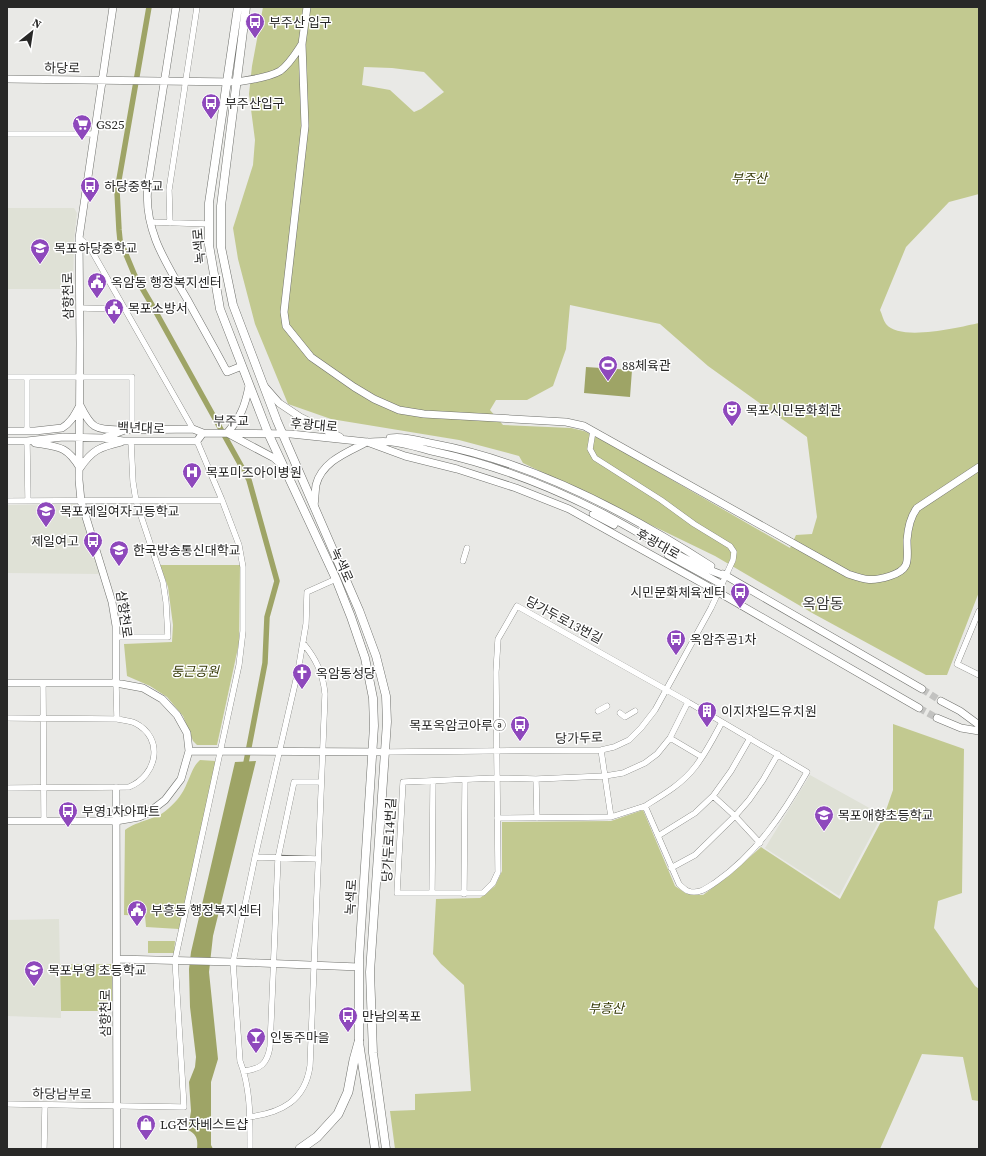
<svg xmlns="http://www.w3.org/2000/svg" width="986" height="1156" viewBox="0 0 986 1156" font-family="'Source Serif 4','Noto Sans KR',serif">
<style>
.built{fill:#dfe1d6}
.green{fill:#c2c990;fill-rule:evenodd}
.water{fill:#9ea466}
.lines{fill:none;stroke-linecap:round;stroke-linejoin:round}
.canal{stroke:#9ea466;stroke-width:5.5}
.tertiary-tunnel{stroke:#c2c2c0;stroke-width:7;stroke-dasharray:7 3.5;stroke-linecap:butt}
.minor-casing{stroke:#6f706c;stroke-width:6}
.tertiary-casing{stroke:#6f706c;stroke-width:8}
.secondary-casing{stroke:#6f706c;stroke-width:9}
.primary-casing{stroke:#6f706c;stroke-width:10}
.minor{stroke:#fff;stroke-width:5.5}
.tertiary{stroke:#fff;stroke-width:7}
.secondary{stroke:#fff;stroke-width:8}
.primary{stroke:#fff;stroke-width:9}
.labels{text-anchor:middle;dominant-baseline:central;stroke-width:3;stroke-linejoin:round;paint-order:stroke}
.poi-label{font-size:13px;fill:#282827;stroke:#fff;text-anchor:start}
.street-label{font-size:13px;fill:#282827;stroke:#fff}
.park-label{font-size:13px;font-style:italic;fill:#343805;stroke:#fff}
.quarter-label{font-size:15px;fill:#3d3d3a;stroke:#fff}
</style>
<rect width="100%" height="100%" fill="#e9e9e6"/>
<!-- built -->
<path class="built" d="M7,208H74L77,213L74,240L73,289H7Z
M75,504L79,507L100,574L7,573V505Z
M810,775L882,815L839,896L765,848Z
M59,919L61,1018L7,1016V920Z"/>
<!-- green -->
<path class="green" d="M263,7H979V194L949,202L906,247L880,310C882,314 883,320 886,324C900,342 960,327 979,323V592L947,675H926L814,614L715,556L523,463L519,456L459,440L331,419L288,404L255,324L238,259L233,228L253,165L255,140L249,94L252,66ZM364,67L392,68L424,72L444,92L421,109L414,112L390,90L362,85ZM570,305L660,324L708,366L807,437L817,517L812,534L796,535L790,548L608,443L584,431L571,428L503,425L490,410L496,400H527L553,386L566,349Z
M160,565H240L239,643L217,745H197L193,741L183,716L167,697L150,686L127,676L124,644L172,642L173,625L168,587Z
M893,724L964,749L962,893L938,901L934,928L975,986L979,989V1101L972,1100L963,1057L922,1054L880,1149H395L390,1111L415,1110V1094L471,1091L464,985L441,964L433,954L436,899L480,898L495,886L502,871V822L611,821L643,810L675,886L687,894L703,895L730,875L761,847L840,899L884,816L893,790Z
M200,760L216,761L179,929L146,927L145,916L124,915L125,830C138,820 157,820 169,808C177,801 183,793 187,783C191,775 193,766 200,760Z
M148,941H175L174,953H148Z
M60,964H112V1011H61Z"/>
<!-- water -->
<path class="water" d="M586,367L632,370L630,397L584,393Z
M256,761L213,936L209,972L218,1059L211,1082V1145L213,1149H197C198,1140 197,1134 188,1130L191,1111L189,1082L195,1067L196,1057L190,1007L189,969L191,952L235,762Z"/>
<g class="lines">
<!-- canal -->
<path class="canal" d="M149,7L117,191L119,230L120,240L135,276L152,305L249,480L277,581L267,617L265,663L245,768"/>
<!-- tertiary-tunnel -->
<path class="tertiary-tunnel" d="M922,689L941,701
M919,708L937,718"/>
<defs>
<path id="minor" d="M7,134H94
M150,222L209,224
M170,223L169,190L197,7
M79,238L89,246L193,429
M80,308L115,309L123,306
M7,377H132V430
M27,431V377
M27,441L28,501
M7,501L222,500
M463,561L467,548
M979,611L957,664L979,675
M117,637H168L166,602L163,582L136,501L133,482L131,441
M43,683L44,821
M116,683L117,719
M598,711L607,706
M620,713L625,717L635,711
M7,718L117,719C122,720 130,721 135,723C165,738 157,776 129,787L7,788
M670,738L702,757
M750,738L731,771L713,796L735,816L760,843
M385,752L601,750L614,747L629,740L641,728L655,710L711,608L733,560L734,552L730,546L694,524L661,500L595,458L590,449L593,431
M536,779L537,818
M645,806C663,795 682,784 695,767C706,753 714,737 722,722
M611,817L645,806L679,884C681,886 685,890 688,891C699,895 708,887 716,882C756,854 783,814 807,772L688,702L670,738L657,754L645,763L623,773L605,776L536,779L496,778L403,782L397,893H483L493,883L498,872L496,672L498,639L517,606L688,702
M497,818L611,817L601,750
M658,836L695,813L713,796
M255,857L318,859
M671,868L695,855L735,816L749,800L763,780L778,754
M432,893L433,781
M464,894L465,780
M244,1071C261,1069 267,1064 270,1047L278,858L294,782H321
M7,1104L184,1107L175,960L239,665L243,631V567L239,545L222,500L197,441
M249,1117C281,1113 305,1101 310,1066L325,694C323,673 316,659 303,643
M44,1149L45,1105
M250,1149C250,1120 251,1089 240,1061L233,962L255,857L298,671L306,624L307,592L336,579"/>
<path id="tertiary" d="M113,7L79,238L80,343L79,480L81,501L112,602L116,626V683
M176,7L148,185C143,229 166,263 187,299C200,323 214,347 227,372L242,366
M307,7L302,44L305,126L284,312L286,326L311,357L354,387L374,399L399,410L424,414L566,422L584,426L848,574C866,580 871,582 890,576C912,569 907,559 907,540C908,528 910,517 917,508L979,467
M7,79L236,82C249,80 268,78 280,71C289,65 296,53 302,44
M249,386C245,406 241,417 227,433L274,458L282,465
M265,387L279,403L300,417L340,437
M7,431H38
M35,431L62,428C71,423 75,414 80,405C92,429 94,429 120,430
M103,438L125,430L193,429L203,433L291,434L367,442
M390,438C404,436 420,441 435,444C531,462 629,513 711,566
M7,441H27L63,437L103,438L123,441H197L203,433
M35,443C59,447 67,446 80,468C92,450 100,447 121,442
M314,506C315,499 315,492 316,485C322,461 348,452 367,442
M593,514L614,525
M668,555L721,584
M723,574L922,689
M725,576C683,561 646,536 606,515C552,487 496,465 436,452C423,449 405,443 392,442C384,441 375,442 367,442L405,456L457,469L516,488L569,509L718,592L919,708
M7,683H116L143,688L162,699L177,715L187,733L189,751L181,779L165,800L148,813L139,817L116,821H7
M941,701L960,711L979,725
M937,718L961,728L979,731
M189,751L385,752
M116,788L117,1149
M117,959L233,962L359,967"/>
<path id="secondary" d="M238,7L209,203V245L220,309L268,433L336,579L351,617L365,658L373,698L374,726L359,959V1042L375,1149
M246,7L221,206V247L233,305L277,421L359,610L376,656L386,696L387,722L370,972L373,1053L386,1149"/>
<path id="primary" d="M300,1149L317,1137L338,1114L348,1092L354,1060L359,1042"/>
</defs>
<!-- minor casing -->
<use href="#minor" class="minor-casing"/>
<!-- tertiary casing -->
<use href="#tertiary" class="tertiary-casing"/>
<!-- secondary casing -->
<use href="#secondary" class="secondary-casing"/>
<!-- primary casing -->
<use href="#primary" class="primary-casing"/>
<!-- minor -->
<use href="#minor" class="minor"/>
<!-- tertiary -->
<use href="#tertiary" class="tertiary"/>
<!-- secondary -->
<use href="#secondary" class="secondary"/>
<!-- primary -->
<use href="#primary" class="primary"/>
</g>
<!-- icons -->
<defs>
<symbol id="bus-pin" viewBox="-11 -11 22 30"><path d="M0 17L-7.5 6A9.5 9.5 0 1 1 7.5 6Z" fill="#8e48bc" stroke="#fff"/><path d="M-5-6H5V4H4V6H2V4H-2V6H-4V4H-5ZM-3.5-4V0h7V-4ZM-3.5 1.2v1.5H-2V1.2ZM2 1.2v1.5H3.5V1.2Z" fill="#fff"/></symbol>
<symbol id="supermarket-pin" viewBox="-11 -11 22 30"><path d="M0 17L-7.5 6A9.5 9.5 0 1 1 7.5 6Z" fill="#8e48bc" stroke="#fff"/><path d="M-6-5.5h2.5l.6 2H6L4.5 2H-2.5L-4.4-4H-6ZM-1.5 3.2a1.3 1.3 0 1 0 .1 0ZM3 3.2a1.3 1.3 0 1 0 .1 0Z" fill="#fff"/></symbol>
<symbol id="school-pin" viewBox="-11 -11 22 30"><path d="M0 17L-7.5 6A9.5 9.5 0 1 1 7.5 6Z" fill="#8e48bc" stroke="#fff"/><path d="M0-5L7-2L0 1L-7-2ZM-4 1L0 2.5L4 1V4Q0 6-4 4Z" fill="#fff"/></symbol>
<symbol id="civic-pin" viewBox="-11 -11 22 30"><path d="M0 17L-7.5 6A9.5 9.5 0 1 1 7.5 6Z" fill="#8e48bc" stroke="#fff"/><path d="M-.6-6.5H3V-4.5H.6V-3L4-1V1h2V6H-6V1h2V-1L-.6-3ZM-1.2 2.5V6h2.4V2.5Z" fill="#fff"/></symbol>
<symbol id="stadium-pin" viewBox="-11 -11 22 30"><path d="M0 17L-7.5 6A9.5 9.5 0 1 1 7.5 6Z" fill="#8e48bc" stroke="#fff"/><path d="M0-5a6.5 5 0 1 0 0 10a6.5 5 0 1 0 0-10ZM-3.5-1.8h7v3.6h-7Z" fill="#fff"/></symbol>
<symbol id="theatre-pin" viewBox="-11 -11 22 30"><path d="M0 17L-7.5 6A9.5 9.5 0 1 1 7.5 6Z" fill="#8e48bc" stroke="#fff"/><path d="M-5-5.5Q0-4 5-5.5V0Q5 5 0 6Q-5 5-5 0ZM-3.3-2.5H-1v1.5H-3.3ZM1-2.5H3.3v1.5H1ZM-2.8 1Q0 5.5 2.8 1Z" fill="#fff"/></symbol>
<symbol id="hospital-pin" viewBox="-11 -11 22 30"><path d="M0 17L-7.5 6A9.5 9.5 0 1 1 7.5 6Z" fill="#8e48bc" stroke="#fff"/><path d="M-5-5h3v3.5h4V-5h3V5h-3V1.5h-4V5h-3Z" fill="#fff"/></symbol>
<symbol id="university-pin" viewBox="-11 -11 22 30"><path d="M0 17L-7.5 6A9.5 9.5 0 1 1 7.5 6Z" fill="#8e48bc" stroke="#fff"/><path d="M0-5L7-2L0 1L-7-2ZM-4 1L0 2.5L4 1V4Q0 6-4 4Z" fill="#fff"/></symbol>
<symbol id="church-pin" viewBox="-11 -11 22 30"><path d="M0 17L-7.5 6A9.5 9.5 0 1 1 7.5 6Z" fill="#8e48bc" stroke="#fff"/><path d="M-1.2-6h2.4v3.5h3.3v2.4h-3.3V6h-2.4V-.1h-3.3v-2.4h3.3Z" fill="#fff"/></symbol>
<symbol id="building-pin" viewBox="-11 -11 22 30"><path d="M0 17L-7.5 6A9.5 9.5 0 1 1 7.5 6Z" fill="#8e48bc" stroke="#fff"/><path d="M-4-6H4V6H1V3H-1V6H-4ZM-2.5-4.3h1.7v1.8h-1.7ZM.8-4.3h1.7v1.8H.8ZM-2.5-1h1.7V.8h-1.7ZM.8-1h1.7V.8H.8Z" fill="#fff"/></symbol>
<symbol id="bar-pin" viewBox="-11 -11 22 30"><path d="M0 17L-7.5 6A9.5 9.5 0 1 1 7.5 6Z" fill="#8e48bc" stroke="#fff"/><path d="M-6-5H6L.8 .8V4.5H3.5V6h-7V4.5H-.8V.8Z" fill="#fff"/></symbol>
<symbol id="shop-pin" viewBox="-11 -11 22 30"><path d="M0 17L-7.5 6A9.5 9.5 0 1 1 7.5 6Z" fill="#8e48bc" stroke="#fff"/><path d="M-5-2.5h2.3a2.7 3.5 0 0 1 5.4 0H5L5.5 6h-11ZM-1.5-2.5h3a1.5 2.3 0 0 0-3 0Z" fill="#fff"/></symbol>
</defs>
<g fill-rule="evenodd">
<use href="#bus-pin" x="244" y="11" width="22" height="30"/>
<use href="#bus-pin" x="200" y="92" width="22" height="30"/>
<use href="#supermarket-pin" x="71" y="113" width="22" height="30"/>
<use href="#bus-pin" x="79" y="175" width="22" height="30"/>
<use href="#school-pin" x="29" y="237" width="22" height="30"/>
<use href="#civic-pin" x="86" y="271" width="22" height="30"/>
<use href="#civic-pin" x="103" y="297" width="22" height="30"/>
<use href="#stadium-pin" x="597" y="354" width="22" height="30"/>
<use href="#theatre-pin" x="721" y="399" width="22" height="30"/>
<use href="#hospital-pin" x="181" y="461" width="22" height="30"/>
<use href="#school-pin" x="35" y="500" width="22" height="30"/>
<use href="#bus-pin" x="82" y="530" width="22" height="30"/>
<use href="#university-pin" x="108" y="539" width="22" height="30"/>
<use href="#bus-pin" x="729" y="581" width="22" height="30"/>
<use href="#bus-pin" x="665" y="628" width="22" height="30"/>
<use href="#church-pin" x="291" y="662" width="22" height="30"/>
<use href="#building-pin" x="696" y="700" width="22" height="30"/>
<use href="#bus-pin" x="509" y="714" width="22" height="30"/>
<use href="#bus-pin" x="57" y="800" width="22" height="30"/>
<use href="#school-pin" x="813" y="804" width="22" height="30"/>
<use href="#civic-pin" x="126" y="899" width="22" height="30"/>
<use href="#school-pin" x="23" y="959" width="22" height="30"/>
<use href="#bus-pin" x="337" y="1005" width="22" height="30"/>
<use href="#bar-pin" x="245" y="1026" width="22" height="30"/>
<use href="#shop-pin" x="135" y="1113" width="22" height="30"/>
</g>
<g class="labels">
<!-- poi labels -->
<g class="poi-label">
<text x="269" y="22">부주산 입구</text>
<text x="225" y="103">부주산입구</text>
<text x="96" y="124">GS25</text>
<text x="104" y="186">하당중학교</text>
<text x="54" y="248">목포하당중학교</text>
<text x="111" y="282">옥암동 행정복지센터</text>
<text x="128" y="308">목포소방서</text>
<text x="622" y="365">88체육관</text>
<text x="746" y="410">목포시민문화회관</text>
<text x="206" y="472">목포미즈아이병원</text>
<text x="60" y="511">목포제일여자고등학교</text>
<text x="79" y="541" text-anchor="end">제일여고</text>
<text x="133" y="550">한국방송통신대학교</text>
<text x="726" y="592" text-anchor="end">시민문화체육센터</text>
<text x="690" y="639">옥암주공1차</text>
<text x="316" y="673">옥암동성당</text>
<text x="721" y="711">이지차일드유치원</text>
<text x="506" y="725" text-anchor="end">목포옥암코아루ⓐ</text>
<text x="82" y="811">부영1차아파트</text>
<text x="838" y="815">목포애향초등학교</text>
<text x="151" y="910">부흥동 행정복지센터</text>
<text x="48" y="970">목포부영 초등학교</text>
<text x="362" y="1016">만남의폭포</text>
<text x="270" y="1037">인동주마을</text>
<text x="160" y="1124">LG전자베스트샵</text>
</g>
<!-- street labels -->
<g class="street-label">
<text transform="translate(62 68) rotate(1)">하당로</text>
<text transform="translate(199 246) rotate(-95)">녹색로</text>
<text transform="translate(68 296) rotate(-91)">삼향천로</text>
<text transform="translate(231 421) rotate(1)">부주교</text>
<text transform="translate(314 425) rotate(5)">후광대로</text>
<text transform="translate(141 428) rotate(2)">백년대로</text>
<text transform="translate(658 544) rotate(29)">후광대로</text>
<text transform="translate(342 565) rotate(66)">녹색로</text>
<text transform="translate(124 614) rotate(82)">삼향천로</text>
<text transform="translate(564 620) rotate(28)">당가두로13번길</text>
<text transform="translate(579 738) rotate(-2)">당가두로</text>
<text transform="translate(389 840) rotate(-87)">당가두로14번길</text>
<text transform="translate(351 897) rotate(-87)">녹색로</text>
<text transform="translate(105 1013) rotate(-90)">삼향천로</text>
<text transform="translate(62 1094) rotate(1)">하당남부로</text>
</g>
<!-- park labels -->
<g class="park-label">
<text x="749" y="178">부주산</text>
<text x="195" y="671">둥근공원</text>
<text x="606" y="1008">부흥산</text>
</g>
<!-- quarter labels -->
<g class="quarter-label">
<text x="823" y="603">옥암동</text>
</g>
</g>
<!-- border -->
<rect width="986" height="1156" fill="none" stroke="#282827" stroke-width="16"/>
<!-- north arrow -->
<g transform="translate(32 32) rotate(30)" stroke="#ffffff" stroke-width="3" paint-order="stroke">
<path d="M0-3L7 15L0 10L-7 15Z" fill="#282827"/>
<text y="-6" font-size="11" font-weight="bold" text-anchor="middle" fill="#282827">N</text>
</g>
</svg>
